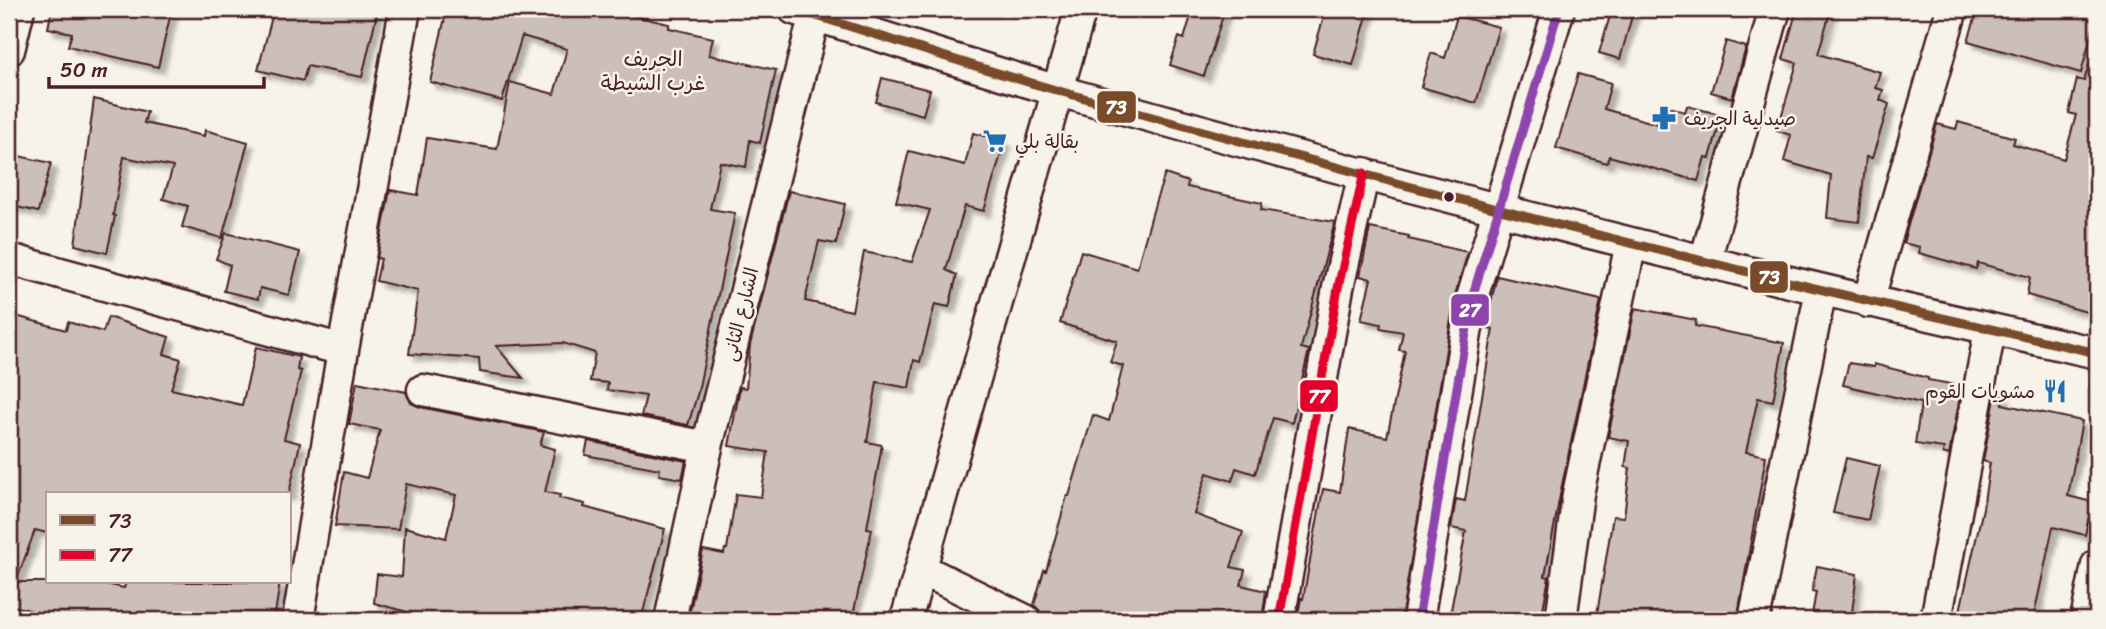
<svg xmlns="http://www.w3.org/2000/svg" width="2106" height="629" font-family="Sriracha,'Playpen Sans Arabic',sans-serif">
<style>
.building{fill:#ccbfb9;stroke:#4a1f2b;stroke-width:2;filter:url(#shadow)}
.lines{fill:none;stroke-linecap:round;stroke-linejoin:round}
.minor-casing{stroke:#4a1f2b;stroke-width:35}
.minor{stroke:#f7f3e8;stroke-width:30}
.bus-1-casing{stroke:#f7f3e8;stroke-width:14}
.bus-2-casing{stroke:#f7f3e8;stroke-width:14}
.bus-3-casing{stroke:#f7f3e8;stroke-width:14}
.bus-1{stroke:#7a4b2a;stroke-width:9}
.bus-2{stroke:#e4002b;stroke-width:9}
.bus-3{stroke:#8e44ad;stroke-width:9}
.bus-dot{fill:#4a1f2b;stroke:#f7f3e8;stroke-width:2.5}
.labels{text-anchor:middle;stroke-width:5;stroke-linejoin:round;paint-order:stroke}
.poi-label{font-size:19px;fill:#4a1f2b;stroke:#f7f3e8;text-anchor:start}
.street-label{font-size:19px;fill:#4a1f2b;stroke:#f7f3e8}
.neighbourhood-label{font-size:21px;fill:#4a1f2b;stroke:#f7f3e8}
.line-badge{stroke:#f7f3e8;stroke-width:2.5}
.badge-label{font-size:19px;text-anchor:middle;font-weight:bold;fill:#fff}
</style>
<defs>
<filter id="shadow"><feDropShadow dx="6" dy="6" stdDeviation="2" flood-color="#0004"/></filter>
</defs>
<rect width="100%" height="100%" fill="#f7f3e8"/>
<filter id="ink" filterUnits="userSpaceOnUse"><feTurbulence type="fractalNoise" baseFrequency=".0143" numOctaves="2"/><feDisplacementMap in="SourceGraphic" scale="14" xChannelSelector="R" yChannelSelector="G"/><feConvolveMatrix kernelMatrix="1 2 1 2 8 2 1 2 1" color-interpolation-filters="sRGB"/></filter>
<g filter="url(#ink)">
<path class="building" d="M52 9H172L158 67 68 46 72 33 48 28Z
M274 9H378L362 77 307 66 303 81 258 70Z
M447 9H604L669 24V28L713 38 709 55 776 70 760 143 750 140 746 167 720 162 710 209 735 213 698 392 688 425 641 416 646 396 607 390 608 383 590 381 595 353 563 343 496 346 523 378 480 372 479 359 409 354 418 291 376 281 381 259 377 258 390 190 418 195 427 138 497 149 510 82 554 94 567 49 522 36 502 101 430 82Z
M1193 9H1225L1204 76 1170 65 1179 37 1184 39Z
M1326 9H1369L1353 65 1313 54Z
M1612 9H1634L1620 59 1599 53Z
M1797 9H1831L1818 54 1880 72 1875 88 1883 90 1880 100 1889 104 1872 158 1866 157 1859 222 1827 218 1831 175 1784 161 1791 135 1777 131 1797 63 1783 59Z
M1978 9H2077L2097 13 2081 73 1968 41Z
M1457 16 1499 27 1476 103 1421 87 1431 53 1445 58Z
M1726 41 1746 47 1732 98 1711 92Z
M2090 62 2097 63V315L2027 295 2030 277 1978 263 1976 269 1919 253 1920 247 1903 243 1937 124 1956 129 1958 122 2015 138 2013 144 2064 159 2076 115 2069 113 2077 79 2084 81Z
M1578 74 1611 83 1604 109 1657 124 1662 105 1685 112 1687 106 1722 115 1710 158 1705 157 1698 181 1609 156 1607 163 1556 148Z
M882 78 930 90 923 115 876 102Z
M94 99 147 112 144 123 204 136 205 130 248 142 222 238 182 227 188 206 163 199 173 167 124 157 113 215 115 216 107 253 75 245Z
M973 133 1005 141 984 211 965 206 946 270 957 275 949 307 935 304 920 362 914 360 909 388 877 382 867 442 882 445 867 528 872 529 852 620H688L703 550 724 554 725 549H727L736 494 761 497 768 452 729 446 740 387 746 388 750 345 789 191 845 204 836 244 819 241 805 301 852 311 864 252 912 262 930 210 896 202 909 151 965 165Z
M9 154 51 163 38 212 9 205Z
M1165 174 1188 182 1187 187 1262 203 1261 210 1335 222 1301 348 1309 350 1292 423 1273 418 1255 474 1236 468 1232 481 1207 473 1194 514 1243 532 1231 567 1245 570 1241 585 1266 591 1262 620H1042L1040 611 1034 605 1044 570 1046 571 1067 496H1069L1093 415 1109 421 1123 366 1110 362 1117 341 1060 323 1081 251 1137 268 1156 200Z
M1370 228 1409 236 1408 239 1468 252 1455 295 1401 620 1355 613 1354 620H1297L1301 598 1303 599 1323 489 1340 492 1349 429 1387 437 1405 351 1399 350 1403 332 1380 328 1381 324 1361 320 1371 279 1360 276Z
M226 233 300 252 289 295 260 288 258 299 224 291 230 265 216 259Z
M1497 276 1601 300 1561 490 1545 576 1549 577 1541 620H1459L1461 612 1451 610 1466 531 1451 528 1456 499 1465 501 1493 329 1485 327Z
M1635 308 1696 320 1695 326 1784 343 1773 401 1758 398 1746 452 1766 456 1737 620H1596L1613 516 1624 517 1630 468 1625 467 1629 441 1608 437Z
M9 314 66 330 68 322 103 332 108 317 169 337 164 354 181 359 171 389 242 405 256 347 299 357 297 370 301 371 284 439 300 443 289 494H47V533L35 530 16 582H97L124 588 126 582H280L274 620H70L9 605Z
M1849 363 1874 367V364L1928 378V380L1962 386 1949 455 1943 453 1944 448 1915 444 1921 403 1843 385Z
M357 382 406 392 411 403 420 407 544 432 540 445 555 449 545 492 560 495 559 498 585 504 584 507 665 529 641 620H437L374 603 377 574 402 577 405 527 446 538 456 495 406 484 398 529 335 526 344 472 367 478 380 430 349 424Z
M1996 393 2004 395 2002 404 2082 421 2068 496 2092 502 2085 535 2053 527 2033 620H1958L1983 508 1990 463 1983 461Z
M588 441 686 461 682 479 659 475 660 469 585 455Z
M1846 458 1880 466 1868 520 1833 513Z
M1817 566 1857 574 1851 620H1813L1814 616 1812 615 1816 592 1812 591Z"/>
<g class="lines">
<g class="minor-casing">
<path id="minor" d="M794 9C882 36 970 66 1059 91 1403 188 1749 276 2097 353
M9 50 19 9
M9 259 343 350
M1705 261 1775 9
M1868 302 1952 9
M423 390 707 447
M921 569 1025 620
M298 620 343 350 405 9
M670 620 707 447 816 9
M906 620 1081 9
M1279 620 1338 288 1364 173
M1418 620 1472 298 1559 9
M1561 620 1578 494 1631 243
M1754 620 1821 290
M1936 620 1990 330
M2086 620 2097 565"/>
</g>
<use href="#minor" class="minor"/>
<g class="bus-1-casing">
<path id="bus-1" d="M794 9C882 36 970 66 1059 91 1403 188 1749 276 2097 353"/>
</g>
<g class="bus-2-casing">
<path id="bus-2" d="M1279 620 1338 288 1364 173"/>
</g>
<g class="bus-3-casing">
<path id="bus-3" d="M1418 620 1472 298 1559 9"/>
</g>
<use href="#bus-1" class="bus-1"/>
<use href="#bus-2" class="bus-2"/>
<use href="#bus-3" class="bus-3"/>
</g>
</g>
<defs>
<g id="pharmacy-bare" transform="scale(1.89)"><path d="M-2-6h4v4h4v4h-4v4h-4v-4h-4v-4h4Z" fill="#1f6fb2" stroke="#f7f3e8" stroke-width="2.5" paint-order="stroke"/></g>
<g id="supermarket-bare" transform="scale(1.89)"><path d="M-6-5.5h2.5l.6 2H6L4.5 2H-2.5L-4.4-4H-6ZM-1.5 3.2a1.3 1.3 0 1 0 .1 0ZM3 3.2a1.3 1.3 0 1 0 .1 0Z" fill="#1f6fb2" stroke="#f7f3e8" stroke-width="2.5" paint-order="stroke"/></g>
<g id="restaurant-bare" transform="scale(1.89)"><path d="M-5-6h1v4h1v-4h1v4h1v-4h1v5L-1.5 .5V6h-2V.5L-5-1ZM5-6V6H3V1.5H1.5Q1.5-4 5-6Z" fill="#1f6fb2" stroke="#f7f3e8" stroke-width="2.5" paint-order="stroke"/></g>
</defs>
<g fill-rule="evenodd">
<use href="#pharmacy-bare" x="1664" y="118"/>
<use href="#supermarket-bare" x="995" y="141"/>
<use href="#restaurant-bare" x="2055" y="391"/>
</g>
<circle class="bus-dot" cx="1449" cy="197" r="6"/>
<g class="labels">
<g class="poi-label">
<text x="1684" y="125">صيدلية الجريف</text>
<text x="1015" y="148">بقالة بلي</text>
<text x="2035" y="398" text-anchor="end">مشويات القوم</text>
</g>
<g class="street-label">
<text transform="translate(740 314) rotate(-76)" y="7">الشارع الثانى</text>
</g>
<g class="neighbourhood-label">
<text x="653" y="66">الجريف<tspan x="653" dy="24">غرب الشيطة</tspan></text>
</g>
</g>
<g class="line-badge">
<rect x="1096" y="90" width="41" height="34" rx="7" fill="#7a4b2a"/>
<rect x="1749" y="260" width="40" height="34" rx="7" fill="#7a4b2a"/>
<rect x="1450" y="293" width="40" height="34" rx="7" fill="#8e44ad"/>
<rect x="1299" y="379" width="40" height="34" rx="7" fill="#e4002b"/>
</g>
<g class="badge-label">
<text x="1116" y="114">73</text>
<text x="1769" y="284">73</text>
<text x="1470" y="317">27</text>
<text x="1319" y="403">77</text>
</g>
<rect width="2106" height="629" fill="none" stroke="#f7f3e8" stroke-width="35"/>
<rect x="18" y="18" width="2071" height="594" fill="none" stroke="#4a1f2b" stroke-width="2.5" filter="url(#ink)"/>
<rect x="46" y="492" width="245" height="91" fill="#f7f3e8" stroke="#b29e9c" stroke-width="2"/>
<rect x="60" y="515" width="35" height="10" fill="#7a4b2a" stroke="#b29e9c" stroke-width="2"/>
<text x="108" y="528" font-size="21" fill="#4a1f2b">73</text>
<rect x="60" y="550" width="35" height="10" fill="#e4002b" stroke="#b29e9c" stroke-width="2"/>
<text x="108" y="562" font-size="21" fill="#4a1f2b">77</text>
<path d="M49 77v10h215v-10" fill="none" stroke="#4a1f2b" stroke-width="3.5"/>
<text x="60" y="77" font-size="21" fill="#4a1f2b" stroke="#f7f3e8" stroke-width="5" paint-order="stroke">50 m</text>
</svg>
